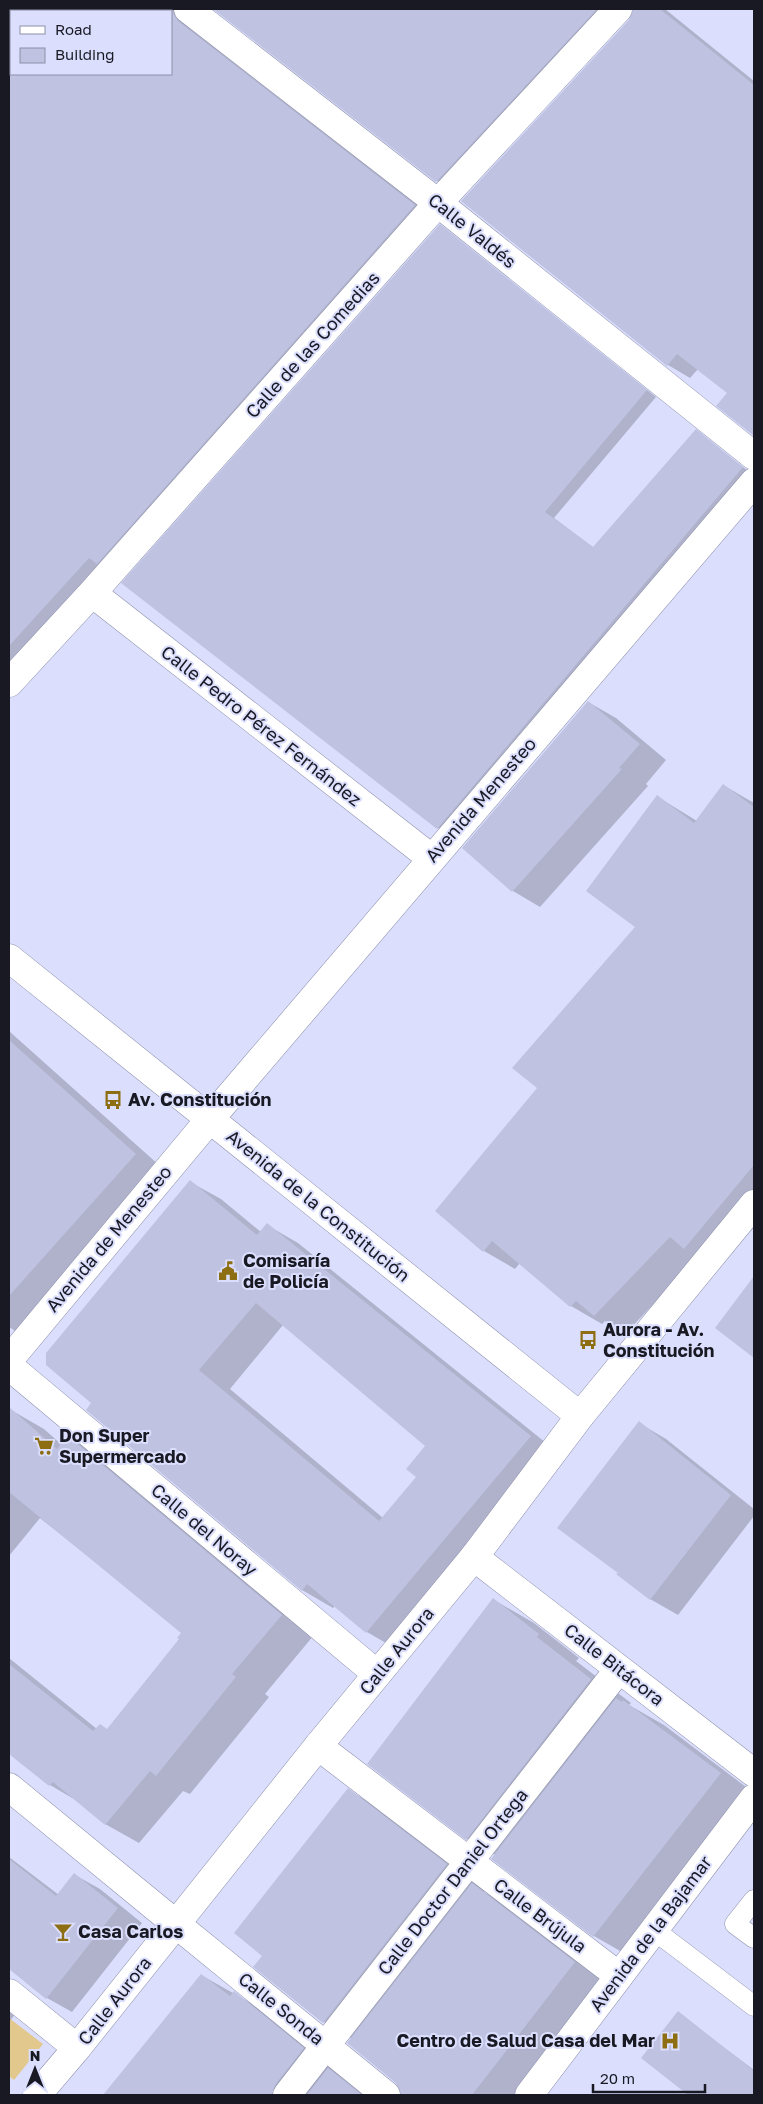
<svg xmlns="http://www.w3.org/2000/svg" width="763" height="2104" font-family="'Golos Text',sans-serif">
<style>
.green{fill:#e2c88d}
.shadow{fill:#0003;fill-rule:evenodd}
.building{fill:#bfc2e0;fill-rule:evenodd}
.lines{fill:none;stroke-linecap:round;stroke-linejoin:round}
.service-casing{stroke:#8c8fab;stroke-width:21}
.pedestrian-casing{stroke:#8c8fab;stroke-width:29}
.minor-casing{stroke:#8c8fab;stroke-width:29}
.tertiary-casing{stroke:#8c8fab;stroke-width:29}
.service{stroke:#fff;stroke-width:20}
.pedestrian{stroke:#fff;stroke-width:28}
.minor{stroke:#fff;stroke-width:28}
.tertiary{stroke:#fff;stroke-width:28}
.labels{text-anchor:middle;stroke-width:4;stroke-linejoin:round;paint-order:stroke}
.street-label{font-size:18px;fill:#181923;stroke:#dbdffd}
.poi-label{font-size:18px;font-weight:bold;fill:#181923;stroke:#dbdffd;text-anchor:start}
</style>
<rect width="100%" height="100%" fill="#dbdffd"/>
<path class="green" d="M9 2018 43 2044 14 2080 9 2076Z"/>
<path class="shadow" d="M60 9H203L437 219 9 683V67L11 64V74H171V11H58Z
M215 9H633L460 194 437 181Z
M634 9H665L754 81V435L718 405 728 393 698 369 690 378 668 365 630 20Z
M440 226 656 397 554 518 594 548 696 431 752 474 447 834 438 828Z
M588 702 616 718 666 760 646 784 648 786 540 907 513 891 464 848Z
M723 785 754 803V1218L699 1256 626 1333 605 1321 602 1324 571 1306 520 1263 515 1269 484 1251 539 1088 637 927 658 797 697 821Z
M9 1031 169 1174 23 1336 9 1327Z
M190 1182 221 1199 261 1232 267 1225 298 1243 561 1455 398 1650 367 1632 335 1606 333 1608 302 1590 93 1403ZM283 1325 427 1445 417 1477 383 1518 230 1389Z
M754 1278V1357L716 1328Z
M11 1410 44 1429 62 1445 68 1437 101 1456 314 1635 265 1694 269 1697 190 1794 183 1791 139 1843 105 1824 79 1802 50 1785 9 1752V1658L97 1729 108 1730 181 1639 183 1632 40 1518 9 1556V1412Z
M639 1423 666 1439 754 1509V1516L678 1615 650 1599 619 1573Z
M494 1600 534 1623 579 1658 576 1661 631 1703 629 1705 664 1725 754 1793 634 1959 594 1936 493 1858 495 1855 467 1839Z
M348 1790 388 1813 487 1888 484 1892 512 1908 615 1986 530 2095H402V2088L349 2043 352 2039 324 2022 255 1967 264 1956Z
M9 1857 59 1895 75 1875 100 1889 142 1923 72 2012 47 1998 9 1968V1959L27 1935 9 1921Z
M201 1975 274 2016 343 2072 340 2076 372 2095H104Z
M9 2005 17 2012 9 2022Z
M678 2013 754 2070V2095H689L643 2057Z"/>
<path class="building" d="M171 9 178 21 415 205 97 564 89 558 9 646V74H171Z
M213 9H597L436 182Z
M633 9H660L754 85V436L716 406 727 393 677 354 667 366 461 201 629 20Z
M440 224 647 390 545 512 593 547 696 429 743 467 437 829 121 583Z
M588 701 640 744 619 768 622 769 512 892 462 848Z
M723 784 754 807V1165L684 1249 670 1237 594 1316 576 1301 570 1307 492 1241 483 1252 435 1211 537 1088 512 1068 635 927 586 891 657 795 694 823Z
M9 1040 136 1154 9 1296Z
M190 1180 257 1235 267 1223 531 1436 366 1633 307 1584 302 1591 86 1410 91 1403 46 1365V1353ZM256 1303 425 1446 406 1469 416 1477 379 1521 199 1370Z
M754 1276V1358L715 1328Z
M9 1407 57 1449 67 1435 282 1615 232 1674 236 1677 156 1776 150 1771 105 1825 53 1782 49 1786 9 1754V1664L93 1731 100 1724 107 1729 179 1639 177 1638 181 1633 9 1492Z
M639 1421 731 1495 650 1600 616 1574 618 1573 557 1528Z
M493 1598 539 1634 537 1637 591 1679 466 1840 367 1764Z
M616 1698 622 1702 623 1700 721 1773 593 1937 491 1859Z
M348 1788 447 1864 323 2023 253 1967 262 1956 234 1933Z
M9 1859 56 1896 74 1873 118 1908 46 1999 9 1969Z
M472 1883 575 1962 472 2095H401L396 2083 347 2043Z
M201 1974 230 1996 234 1991 304 2048 275 2085 272 2095H103Z
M678 2011 754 2071V2095H688L641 2058Z
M328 2068 362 2095H307Z"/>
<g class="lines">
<g class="service-casing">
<path id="service" d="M9 18 11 15
M754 1900 735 1924 754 1938
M654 1930 754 2006"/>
</g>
<g class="pedestrian-casing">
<path id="pedestrian" d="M318 1746 619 1976
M176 1924 386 2095"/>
</g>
<g class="minor-casing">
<path id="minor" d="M92 593 431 858
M9 683 92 593 438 203 618 9
M210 1119 754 482
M9 1366 377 1674
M474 1557 754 1773
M9 1787 176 1924
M9 1993 77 2048
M287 2095 619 1669"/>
</g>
<g class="tertiary-casing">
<path id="tertiary" d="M188 9 438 203 754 456
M9 958 580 1416
M9 1360 210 1119
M37 2095 77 2048 318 1746 474 1557 580 1416 754 1204
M529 2095 754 1798"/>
</g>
<use href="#service" class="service"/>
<use href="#pedestrian" class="pedestrian"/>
<use href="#minor" class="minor"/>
<use href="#tertiary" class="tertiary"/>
</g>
<defs>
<g id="bus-bare" transform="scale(1.5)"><path d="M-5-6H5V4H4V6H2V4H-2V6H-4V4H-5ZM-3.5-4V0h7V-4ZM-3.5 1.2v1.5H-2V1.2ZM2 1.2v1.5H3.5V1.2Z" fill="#8e6e12" stroke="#dbdffd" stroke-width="2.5" paint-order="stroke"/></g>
<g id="civic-bare" transform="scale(1.5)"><path d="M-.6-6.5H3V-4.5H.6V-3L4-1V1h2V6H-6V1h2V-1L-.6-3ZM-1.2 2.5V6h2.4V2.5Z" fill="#8e6e12" stroke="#dbdffd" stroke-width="2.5" paint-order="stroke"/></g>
<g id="supermarket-bare" transform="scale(1.5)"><path d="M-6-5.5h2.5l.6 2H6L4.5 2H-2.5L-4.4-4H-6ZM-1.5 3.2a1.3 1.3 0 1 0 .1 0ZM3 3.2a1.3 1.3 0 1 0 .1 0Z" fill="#8e6e12" stroke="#dbdffd" stroke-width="2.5" paint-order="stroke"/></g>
<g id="bar-bare" transform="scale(1.5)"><path d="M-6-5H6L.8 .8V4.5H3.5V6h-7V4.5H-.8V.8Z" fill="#8e6e12" stroke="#dbdffd" stroke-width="2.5" paint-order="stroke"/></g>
<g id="hospital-bare" transform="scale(1.5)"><path d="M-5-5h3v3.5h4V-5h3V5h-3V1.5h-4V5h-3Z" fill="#8e6e12" stroke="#dbdffd" stroke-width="2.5" paint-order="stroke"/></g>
</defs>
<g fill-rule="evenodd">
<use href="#bus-bare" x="113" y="1100"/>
<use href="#civic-bare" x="228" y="1271"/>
<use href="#bus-bare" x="588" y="1340"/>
<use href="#supermarket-bare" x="44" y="1446"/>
<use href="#bar-bare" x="63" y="1932"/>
<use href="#hospital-bare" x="670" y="2041"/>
</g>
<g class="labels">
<g class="street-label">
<text transform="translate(472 231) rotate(39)" y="6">Calle Valdés</text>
<text transform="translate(313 345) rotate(-48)" y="6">Calle de las Comedias</text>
<text transform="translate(261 726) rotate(38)" y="6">Calle Pedro Pérez Fernández</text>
<text transform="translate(481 800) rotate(-49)" y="6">Avenida Menesteo</text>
<text transform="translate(318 1206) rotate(39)" y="6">Avenida de la Constitución</text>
<text transform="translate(109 1239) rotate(-50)" y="6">Avenida de Menesteo</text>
<text transform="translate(204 1530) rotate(40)" y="6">Calle del Noray</text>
<text transform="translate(397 1651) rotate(-51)" y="6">Calle Aurora</text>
<text transform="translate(614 1665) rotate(38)" y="6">Calle Bitácora</text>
<text transform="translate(453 1882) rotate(-52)" y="6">Calle Doctor Daniel Ortega</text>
<text transform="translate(540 1916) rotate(37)" y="6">Calle Brújula</text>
<text transform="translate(651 1934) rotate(-53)" y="6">Avenida de la Bajamar</text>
<text transform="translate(115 2001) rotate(-52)" y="6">Calle Aurora</text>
<text transform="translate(281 2009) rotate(39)" y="6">Calle Sonda</text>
</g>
<g class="poi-label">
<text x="128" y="1106">Av. Constitución</text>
<text x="243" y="1267">Comisaría<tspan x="243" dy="21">de Policía</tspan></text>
<text x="603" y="1336">Aurora - Av.<tspan x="603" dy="21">Constitución</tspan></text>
<text x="59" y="1442">Don Super<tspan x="59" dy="21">Supermercado</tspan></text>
<text x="78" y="1938">Casa Carlos</text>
<text x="655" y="2047" text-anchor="end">Centro de Salud Casa del Mar</text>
</g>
</g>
<rect width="763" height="2104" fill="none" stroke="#181923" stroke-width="20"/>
<rect x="10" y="10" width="162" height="65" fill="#dbdffd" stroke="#8d90a6"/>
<rect x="20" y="26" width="25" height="8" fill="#ffffff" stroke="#8d90a6"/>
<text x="55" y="35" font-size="15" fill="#181923">Road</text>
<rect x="20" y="48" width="25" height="15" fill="#bfc2e0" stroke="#8d90a6"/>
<text x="55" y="60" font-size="15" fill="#181923">Building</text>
<g transform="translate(35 2069)" stroke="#dbdffd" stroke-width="4" paint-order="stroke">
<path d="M0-4L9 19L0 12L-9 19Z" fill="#181923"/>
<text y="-8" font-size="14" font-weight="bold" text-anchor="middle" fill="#181923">N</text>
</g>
<path d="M593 2084v8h112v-8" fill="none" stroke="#181923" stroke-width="2.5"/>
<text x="600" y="2084" font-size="15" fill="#181923" stroke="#dbdffd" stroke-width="4" paint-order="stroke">20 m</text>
</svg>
